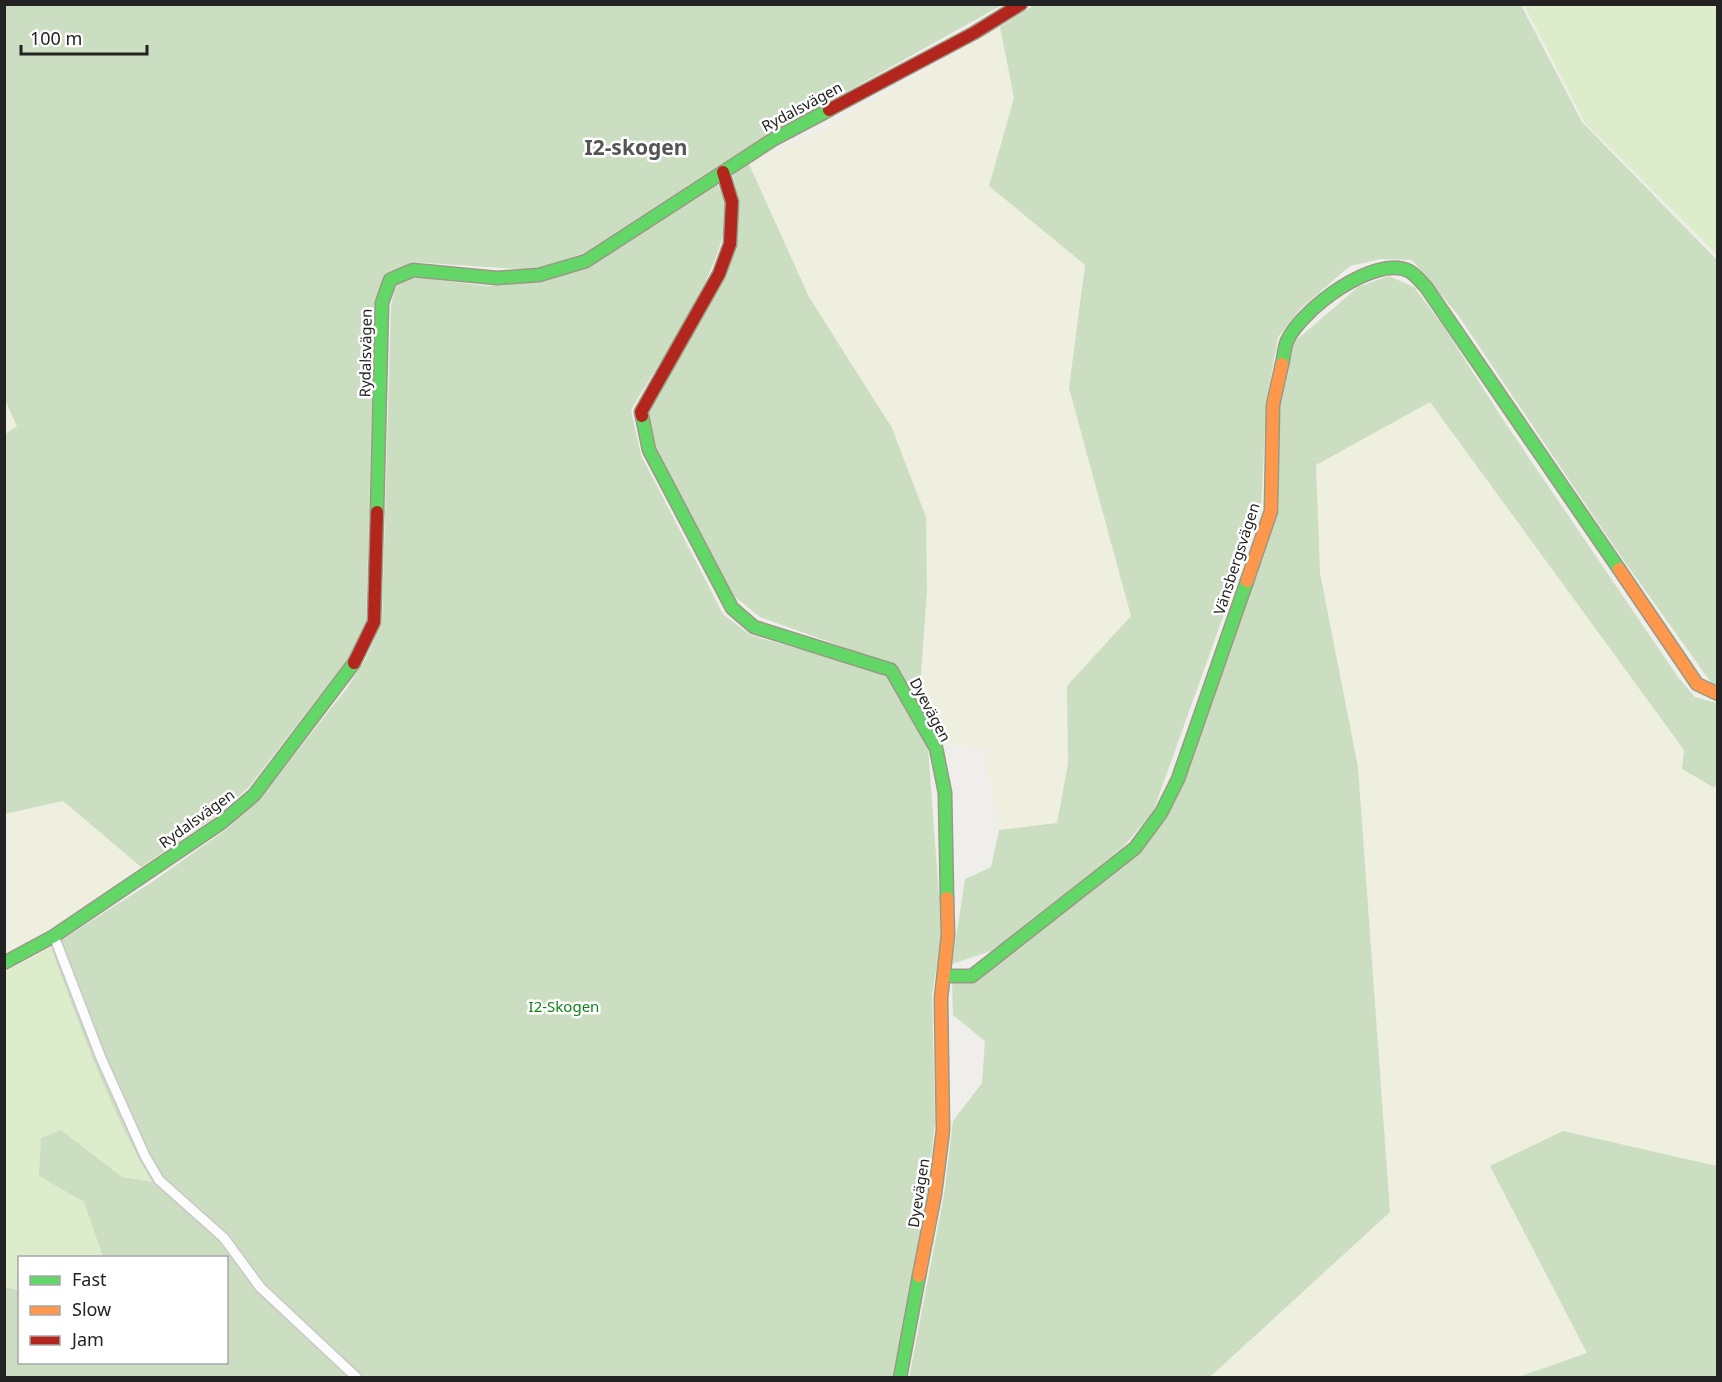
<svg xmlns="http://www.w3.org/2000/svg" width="1722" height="1382" font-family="'Noto Sans',sans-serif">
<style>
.farmland{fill:#efefdf}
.grass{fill:#ddeccb}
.forest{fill:#cbdec1}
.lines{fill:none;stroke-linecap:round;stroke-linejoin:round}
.street-casing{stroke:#c9c8c7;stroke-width:12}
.fast-casing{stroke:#999a82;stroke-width:15}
.slow-casing{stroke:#999a82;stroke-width:15}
.jam-casing{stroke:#999a82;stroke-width:15}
.street{stroke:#fdfcfc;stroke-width:9}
.fast{stroke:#63d668;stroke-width:12}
.slow{stroke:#ff974d;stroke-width:12}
.jam{stroke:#b3261e;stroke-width:12}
.labels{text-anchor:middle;stroke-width:5;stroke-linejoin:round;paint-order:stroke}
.street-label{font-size:15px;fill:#222;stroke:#fff}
.park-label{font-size:15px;fill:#0c8416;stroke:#fff}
.district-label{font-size:21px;font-weight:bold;fill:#555;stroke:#fff}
</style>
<rect width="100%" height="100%" fill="#f0eeeb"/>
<path class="farmland" d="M1000 27 1014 98 989 186 1085 265 1069 388 1131 616 1067 686 1068 764 1057 823 999 830 984 750 938 743 919 701 927 592 926 517 892 428 809 298 749 164 822 130Z
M4 398 17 426 5 435H4Z
M1430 402 1684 750 1682 769 1713 787 1717 785V1166L1563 1131 1533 1251 1587 1353 1518 1377 1210 1378 1390 1212 1358 767 1320 573 1315 465Z
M63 801 141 867 50 929 5 954 4 814Z"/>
<path class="grass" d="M1524 5H1717V255L1585 123Z
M51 947C80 1025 110 1111 153 1182L122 1177 61 1130 39 1176 84 1202 103 1257 20 1258 19 1290 5 1287V972Z"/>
<path class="forest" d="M4 5H1002L751 145 584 253 533 270 411 262 387 275 375 302 366 624 353 652 249 787 216 816 141 867 63 801 5 814 4 435 17 426 4 398Z
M1034 5H1521L1582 122 1717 260V684H1712L1615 548 1458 315 1412 260 1381 259 1350 266 1300 309 1278 337 1266 405 1261 511 1153 812 1123 847 994 950 952 964 965 879 991 867 999 830 1057 823 1068 764 1067 686 1131 616 1069 388 1085 265 989 186 1014 98 1000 27Z
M749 164 809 297 892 428 926 517 927 592 919 701 896 666 760 617 735 597 654 446 649 413 724 279 735 243 739 201 733 175Z
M717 184C720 190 724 196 725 201 737 251 657 365 631 410L641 455 723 614 750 635 858 666 886 677 928 747 942 935 932 995 935 1123 927 1194 894 1377H5L4 1287 19 1290 20 1362H226V1258L103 1257 84 1202 39 1176 41 1138 61 1130 122 1177 152 1182C110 1111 79 1025 51 947L155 880 227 829 262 796 347 688 365 660 382 622 391 305 395 287 415 277 487 286 538 282 589 268Z
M1389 276 1414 287 1444 327 1502 418 1678 677 1695 697 1717 703V785L1713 787 1682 769 1684 750 1430 402 1316 465 1320 573 1358 767 1390 1212 1210 1377 909 1378 944 1195 953 1121 982 1083 985 1041 953 1015 952 982H977L1141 852 1185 779 1279 510V403L1294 342 1358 287Z
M1563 1131 1717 1166V1377H1518L1587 1353 1490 1166Z"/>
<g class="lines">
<g class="street-casing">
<path id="street" d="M54 936 101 1058 145 1156 159 1180 224 1238 260 1287 357 1378"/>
</g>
<g class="fast-casing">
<path id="fast" d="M1282 364C1284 357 1284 348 1287 341 1301 310 1374 254 1409 271 1415 274 1421 282 1426 287L1619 569
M642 416 649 450 732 608 754 627 891 670 936 748 945 793 947 898
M377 512 382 303 390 280 413 270 497 278 539 275 586 261 774 139 829 110
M4 963 54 936 221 823 254 795 354 663
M944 976H972L1135 848 1161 813 1178 779 1247 581
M900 1378 919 1276"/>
</g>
<g class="slow-casing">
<path id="slow" d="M1619 569 1697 684 1718 694
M1247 581 1271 511 1273 405 1282 364
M919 1276 935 1194 943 1130 941 998 948 935 947 898"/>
</g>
<g class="jam-casing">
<path id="jam" d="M829 110 974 33 1021 4
M642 416 641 412 719 274 730 244 732 202 723 172
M354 663 374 622 377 512"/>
</g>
<use href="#street" class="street"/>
<use href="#fast" class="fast"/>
<use href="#slow" class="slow"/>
<use href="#jam" class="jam"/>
</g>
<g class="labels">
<g class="street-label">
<text transform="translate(802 107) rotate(-28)" y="5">Rydalsvägen</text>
<text transform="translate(366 353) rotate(-89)" y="5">Rydalsvägen</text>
<text transform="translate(1237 559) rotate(-72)" y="5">Vänsbergsvägen</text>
<text transform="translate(930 710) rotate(62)" y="5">Dyevägen</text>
<text transform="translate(197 819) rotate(-36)" y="5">Rydalsvägen</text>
<text transform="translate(919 1193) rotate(-81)" y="5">Dyevägen</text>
</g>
<g class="park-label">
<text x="564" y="1012">I2-Skogen</text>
</g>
<g class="district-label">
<text x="636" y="155">I2-skogen</text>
</g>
</g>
<rect width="1722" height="1382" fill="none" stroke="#222222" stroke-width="12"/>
<rect x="18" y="1256" width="210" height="108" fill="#ffffff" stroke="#a7a7a7" stroke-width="1.5"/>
<rect x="30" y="1276" width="30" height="9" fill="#63d668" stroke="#a7a7a7" stroke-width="1.5"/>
<text x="72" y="1286" font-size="18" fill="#222222">Fast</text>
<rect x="30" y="1306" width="30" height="9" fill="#ff974d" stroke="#a7a7a7" stroke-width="1.5"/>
<text x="72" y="1316" font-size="18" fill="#222222">Slow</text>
<rect x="30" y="1336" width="30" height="9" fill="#b3261e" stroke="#a7a7a7" stroke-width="1.5"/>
<text x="72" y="1346" font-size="18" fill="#222222">Jam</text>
<path d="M21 45v9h126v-9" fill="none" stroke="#222222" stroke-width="3"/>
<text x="30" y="45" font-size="18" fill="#222222" stroke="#ffffff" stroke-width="4.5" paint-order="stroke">100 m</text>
</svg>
